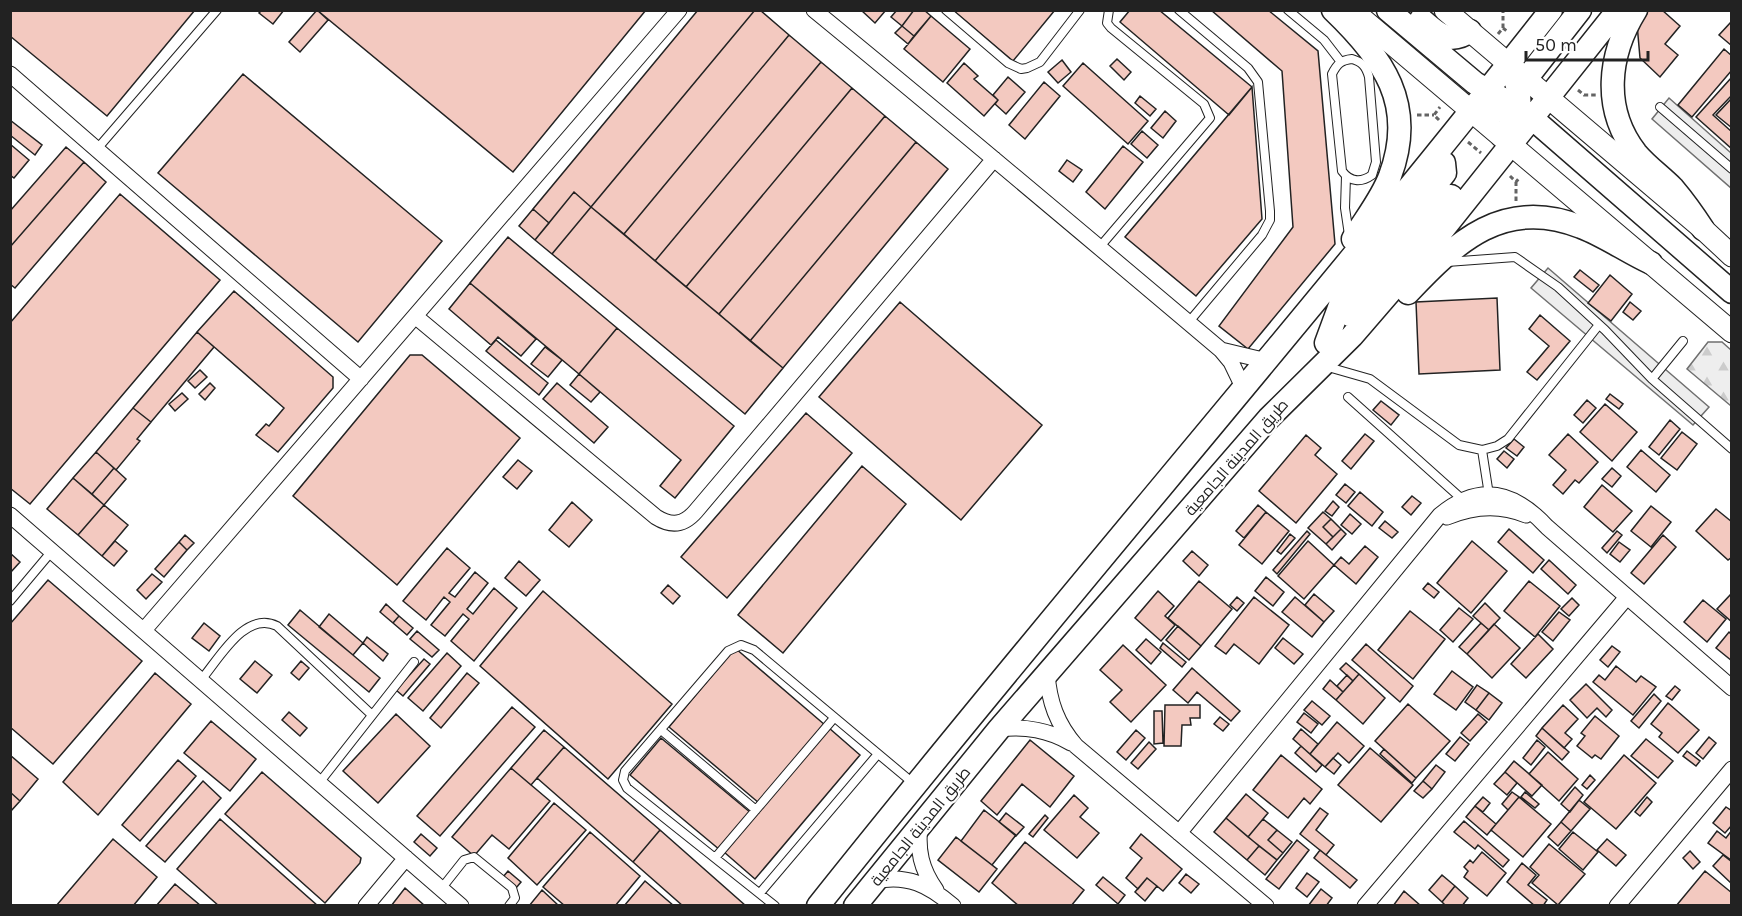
<svg xmlns="http://www.w3.org/2000/svg" width="1742" height="916" font-family="Karla,Cairo,sans-serif">
<style>
.forest{fill:url(#forest-firs);stroke:#6f6f6f;stroke-width:1.5}
.parking{fill:#ededed;stroke:#6f6f6f;stroke-width:1.5}
.building{fill:#f3c9c0;stroke:#222;stroke-width:1.5}
.lines{fill:none;stroke-linecap:round;stroke-linejoin:round}
.lane-casing{stroke:#222;stroke-width:10}
.street-casing{stroke:#222;stroke-width:17}
.secondary-casing{stroke:#222;stroke-width:23}
.primary-casing{stroke:#222;stroke-width:25}
.path{stroke:#646464;stroke-width:3;stroke-dasharray:4.5 3;stroke-linecap:butt}
.lane{stroke:#fff;stroke-width:8}
.street{stroke:#fff;stroke-width:15}
.secondary{stroke:#fff;stroke-width:21}
.primary{stroke:#fff;stroke-width:22}
.labels{text-anchor:middle;stroke-width:4.5;stroke-linejoin:round;paint-order:stroke}
.street-label{font-size:16px;fill:#222;stroke:#fff}
</style>
<defs>
<pattern id="forest-firs" width="22" height="20" patternUnits="userSpaceOnUse" patternTransform="scale(1.5)"><rect width="22" height="20" fill="#eee"/><path d="M5 1l3.5 6h-7zM16 11l3.5 6h-7z" fill="#ccc"/></pattern>
</defs>
<rect width="100%" height="100%" fill="#fff"/>
<path class="forest" d="M1708 342H1722L1731 350V406L1687 369Z"/>
<path class="parking" d="M1669 98 1731 153V188L1652 119Z
M1548 268 1709 407 1693 425 1531 288Z"/>
<path class="building" d="M10 10H195L107 116 10 36Z
M262 10H284L273 24 259 13Z
M317 10H646L513 172Z
M317 10 328 20 300 52 289 42Z
M698 10H755L591 207 574 192 549 223 533 209Z
M755 10H760L789 35 624 234 591 207Z
M861 10H886L875 23Z
M897 10H914L902 26 891 17Z
M914 10H924L931 16 914 36 902 26Z
M953 10H1055L1013 61Z
M1130 10H1159L1252 87 1229 115 1120 22Z
M1211 10H1268L1318 51 1335 244 1248 349 1219 326 1293 227 1282 71Z
M1648 10H1662L1680 26 1665 44 1678 55 1660 77 1640 58 1637 24Z
M931 16 970 49 943 82 904 49Z
M1732 21V46L1719 35Z
M902 26 914 36 908 44 895 33Z
M789 35 821 62 655 261 624 234Z
M1724 49 1732 56V70L1692 117 1678 105Z
M1117 59 1131 72 1124 80 1110 66Z
M1062 60 1071 72 1058 83 1048 72Z
M821 62 852 88 686 287 655 261Z
M964 63 978 76 974 79 998 100 984 116 947 83Z
M1083 63 1148 121 1128 144 1063 86Z
M243 74 442 241 358 342 158 173Z
M1008 77 1025 92 1006 114 995 104 998 100 993 95Z
M1732 77V95L1713 115 1732 132V149L1696 117Z
M1044 82 1060 96 1025 139 1009 125Z
M1252 87 1262 219 1196 296 1125 237Z
M852 88 885 116 719 314 686 287Z
M1140 96 1156 109 1150 116 1135 103Z
M1732 98V128L1716 115Z
M1165 111 1176 121 1163 138 1151 128Z
M885 116 916 142 750 341 719 314Z
M10 120 42 145 35 155 10 135Z
M1142 131 1158 145 1147 158 1131 144Z
M916 142 948 169 783 368 750 341Z
M10 144 29 160 14 178 10 175Z
M1123 146 1143 162 1105 209 1086 192Z
M66 147 84 162 10 247V211Z
M1067 160 1082 170 1073 182 1059 171Z
M84 162 106 182 15 288 10 284V247Z
M574 192 591 207 552 254 535 240Z
M120 194 220 280 30 504 10 488V323Z
M591 207 783 368 745 414 552 254Z
M533 209 549 223 535 240 519 226Z
M508 237 617 328 579 374 470 283Z
M1580 270 1599 285 1593 292 1574 277Z
M1610 275 1632 294 1611 321 1588 303Z
M470 283 536 339 521 356 498 337 491 345 449 309Z
M234 291 333 377V388L278 452 256 435 266 424 269 426 284 408 197 332Z
M1497 298 1500 370 1419 374 1416 302Z
M900 302 1042 425 961 520 819 397Z
M1630 302 1641 311 1633 320 1623 312Z
M1540 315 1570 341 1537 380 1527 372 1549 346 1529 329Z
M617 328 734 426 675 498 660 486 681 460 579 374Z
M197 332 214 347 151 422 133 408Z
M496 340 548 383 539 395 486 351Z
M545 347 562 360 548 377 531 364Z
M410 355H422L520 438 397 585 293 496Z
M200 370 207 377 195 388 188 381Z
M579 374 600 392 591 402 570 385Z
M210 383 215 388 205 400 199 394Z
M557 383 608 427 594 443 543 399Z
M182 393 188 399 175 411 169 404Z
M1610 394 1623 404 1619 409 1606 399Z
M1587 400 1596 408 1583 423 1574 415Z
M1381 401 1399 415 1391 425 1373 410Z
M1605 404 1637 432 1612 461 1580 432Z
M133 408 151 422 137 439 140 441 116 470 96 452Z
M806 413 852 453 727 598 681 557Z
M1670 420 1680 429 1659 455 1649 447Z
M1682 432 1697 444 1677 470 1661 458Z
M1365 434 1374 441 1351 469 1342 461Z
M1568 434 1598 462 1579 483 1575 480 1563 494 1553 485 1566 470 1549 455Z
M1306 435 1321 448 1315 455 1337 474 1296 523 1259 491Z
M1514 439 1524 447 1517 456 1506 448Z
M1641 450 1670 475 1656 492 1627 467Z
M1504 451 1514 459 1507 468 1497 459Z
M96 452 114 468 92 494 73 478Z
M518 460 532 471 517 489 503 477Z
M862 466 906 504 783 653 738 615Z
M114 468 126 479 104 505 92 494Z
M1612 468 1621 476 1612 487 1602 479Z
M73 478 104 505 78 535 47 509Z
M1345 484 1355 492 1346 503 1336 495Z
M1602 485 1632 511 1613 532 1584 507Z
M1360 492 1383 512 1372 526 1348 506Z
M1412 496 1421 503 1411 515 1402 507Z
M1333 501 1339 507 1332 516 1325 511Z
M572 502 592 520 569 547 549 530Z
M104 505 128 525 102 556 78 535Z
M1258 505 1266 512 1244 538 1236 531Z
M1651 506 1671 522 1651 547 1631 531Z
M1716 509 1732 522V557L1728 560 1696 531Z
M1266 512 1289 531 1262 564 1239 545Z
M1323 512 1331 519 1323 527 1333 537 1326 544 1308 528Z
M1350 514 1361 524 1352 534 1341 525Z
M1331 519 1341 529 1333 537 1323 527Z
M1385 521 1398 532 1392 538 1379 528Z
M1341 529 1346 534 1332 550 1326 544Z
M1509 529 1544 560 1533 573 1498 542Z
M1307 531 1310 534 1277 574 1273 570Z
M1617 531 1622 535 1607 553 1602 548Z
M1290 534 1295 538 1281 554 1277 551Z
M185 535 194 543 187 550 179 542Z
M1663 535 1676 547 1644 584 1631 573Z
M115 541 127 551 114 566 102 556Z
M1308 541 1334 565 1304 599 1278 576Z
M1472 541 1507 571 1471 613 1437 583Z
M179 542 187 550 164 577 155 569Z
M1619 542 1630 550 1620 562 1610 554Z
M1365 546 1378 557 1356 584 1334 565 1341 557 1349 564Z
M447 548 470 568 449 593 455 597 475 572 488 583 467 609 473 614 494 588 517 608 474 661 451 641 469 619 463 614 445 636 431 625 450 602 444 597 426 620 403 601Z
M1192 551 1208 565 1199 576 1183 561Z
M10 553 20 562 10 573Z
M1549 560 1576 585 1568 594 1541 569Z
M519 561 540 580 526 596 505 578Z
M152 574 162 582 146 599 137 590Z
M1266 577 1284 592 1273 606 1255 591Z
M48 580 142 661 53 764 10 727V624Z
M1199 581 1232 609 1201 646 1168 618Z
M1529 581 1560 606 1535 637 1504 611Z
M1428 583 1439 592 1434 598 1423 589Z
M668 585 680 596 673 604 661 593Z
M543 591 672 704 608 779 480 666Z
M1158 591 1174 606 1165 616 1175 625 1161 641 1135 618Z
M1732 593V622L1717 609Z
M1314 594 1334 611 1324 622 1305 605Z
M1237 597 1244 603 1237 611 1230 605Z
M1254 597 1289 625 1259 664 1234 644 1226 654 1215 646Z
M1295 597 1324 622 1312 637 1282 612Z
M1572 598 1579 605 1569 616 1561 609Z
M1703 600 1726 619 1707 642 1684 622Z
M1485 603 1500 618 1489 630 1473 616Z
M386 604 399 616 393 623 380 612Z
M1459 608 1473 619 1453 642 1440 630Z
M300 610 380 678 369 692 288 625Z
M1410 611 1445 639 1413 679 1378 650Z
M1559 612 1570 620 1553 641 1542 632Z
M329 614 363 643 353 655 319 627Z
M399 616 413 628 407 635 393 623Z
M204 623 220 636 209 651 192 638Z
M1481 623 1489 630 1467 654 1459 647Z
M1494 624 1520 648 1492 678 1467 654Z
M1178 626 1201 646 1189 660 1166 640Z
M417 631 439 650 432 657 410 639Z
M1729 632 1732 635V661L1716 648Z
M1538 634 1553 649 1526 678 1511 664Z
M367 637 388 654 383 661 363 643Z
M1283 638 1303 654 1294 664 1275 648Z
M1146 639 1161 652 1151 664 1136 650Z
M1163 643 1186 662 1182 667 1160 648Z
M1366 644 1413 686 1400 702 1352 660Z
M1123 645 1166 685 1131 722 1110 702 1122 690 1100 670Z
M1612 646 1620 652 1608 667 1600 660Z
M735 648 825 725 759 803 669 727Z
M447 653 461 666 423 711 408 698Z
M424 659 430 664 403 696 396 690Z
M255 661 272 675 257 693 240 679Z
M301 661 309 668 299 680 291 673Z
M1346 663 1359 674 1353 681 1340 669Z
M1616 666 1636 682 1641 676 1656 687 1633 715 1593 682 1599 675 1605 680Z
M1192 668 1240 711 1231 721 1197 692 1188 703 1173 690Z
M1452 671 1473 687 1456 710 1434 694Z
M155 673 191 704 98 815 63 782Z
M467 673 479 683 441 728 430 718Z
M1359 674 1385 698 1363 724 1336 700Z
M1347 675 1353 681 1343 692 1337 686Z
M1330 680 1343 692 1336 700 1323 689Z
M1586 684 1612 710 1606 717 1597 708 1587 718 1570 700Z
M1477 685 1489 693 1476 710 1465 702Z
M1675 686 1680 690 1672 700 1666 696Z
M1489 693 1502 703 1489 720 1476 710Z
M1654 694 1661 701 1639 728 1631 721Z
M1312 701 1330 716 1322 725 1304 710Z
M1668 703 1699 730 1678 753 1659 737 1662 733 1651 724Z
M1408 704 1450 741 1416 778 1375 741Z
M1165 705H1200V718H1190L1191 725H1182L1181 746H1164Z
M1563 705 1578 719 1565 733 1572 739 1564 748 1542 728Z
M512 707 535 727 440 836 417 816Z
M1154 711H1162L1163 743 1154 744Z
M289 712 307 728 300 736 282 720Z
M1304 713 1318 724 1311 733 1297 722Z
M396 714 430 746 378 803 343 771Z
M1478 714 1487 722 1470 741 1461 733Z
M1595 716 1619 736 1601 759 1595 755 1592 758 1577 746 1585 736 1581 733Z
M1220 717 1229 724 1223 731 1214 724Z
M211 721 256 759 230 791 184 753Z
M1337 722 1364 746 1349 763 1338 753 1325 767 1310 754Z
M829 728 860 755 755 879 724 852Z
M1542 728 1569 752 1562 760 1536 736Z
M1301 729 1318 744 1310 754 1293 739Z
M544 730 564 747 531 785 511 768Z
M1136 730 1145 738 1126 760 1117 752Z
M1460 737 1469 744 1455 761 1446 754Z
M1709 737 1716 743 1703 759 1696 753Z
M661 738 751 813 720 850 630 775Z
M1646 739 1673 761 1658 778 1631 756Z
M1030 740 1074 776 1050 807 1022 784 997 815 981 801Z
M1537 740 1545 747 1531 765 1523 758Z
M1149 742 1156 749 1138 769 1131 763Z
M1301 746 1322 765 1316 772 1295 753Z
M564 747 660 830 633 862 537 778Z
M1370 748 1413 785 1381 822 1338 785Z
M1384 749 1416 778 1412 783 1380 754Z
M1687 751 1700 761 1696 766 1683 756Z
M1548 752 1578 779 1559 801 1529 774Z
M10 755 38 779 20 801 10 792Z
M1281 755 1322 789 1310 804 1304 798 1288 818 1253 790Z
M1624 755 1656 783 1616 829 1584 802Z
M1333 758 1341 765 1334 774 1325 767Z
M178 760 196 776 140 841 122 825Z
M1514 761 1542 785 1532 796 1505 772Z
M1436 765 1445 772 1432 789 1423 781Z
M511 768 550 801 509 849 492 835 474 856 452 837Z
M262 772 361 858 360 863 325 903 225 814Z
M1505 772 1517 783 1507 795 1494 784Z
M1590 775 1595 780 1587 789 1582 785Z
M203 781 221 798 165 862 146 846Z
M1423 781 1432 789 1423 798 1414 791Z
M1575 787 1583 795 1570 812 1561 804Z
M10 792 20 801 10 812Z
M1512 792 1519 797 1508 810 1502 804Z
M1525 792 1539 804 1535 808 1521 797Z
M1246 794 1268 813 1248 837 1226 818Z
M1074 795 1088 808 1080 817 1099 833 1077 858 1044 830Z
M1483 797 1490 803 1483 812 1475 806Z
M1519 797 1551 824 1523 857 1491 830Z
M1647 797 1652 802 1640 816 1635 812Z
M1579 800 1590 809 1571 831 1561 822Z
M554 803 586 830 537 885 508 858Z
M1475 806 1496 824 1487 835 1466 817Z
M1726 807 1732 811V825L1725 833 1713 823Z
M1320 808 1328 814 1316 830 1334 845 1326 855 1300 834Z
M984 810 1016 835 992 865 961 841Z
M1006 813 1024 827 1016 836 999 822Z
M1045 815 1048 818 1033 837 1029 834Z
M1226 818 1259 846 1247 860 1214 832Z
M220 819 318 906H219L177 869Z
M1263 819 1277 830 1268 840 1283 853 1277 860 1248 837Z
M1464 821 1509 860 1503 867 1478 845 1475 849 1454 832Z
M1561 822 1571 831 1558 846 1548 837Z
M660 830 746 906H683L633 862Z
M1277 830 1292 842 1283 853 1268 840Z
M1732 830V860H1731L1708 843 1717 831 1726 838Z
M590 832 640 876 615 906H565L543 887Z
M1573 832 1598 852 1583 870 1559 849Z
M421 834 437 848 430 856 414 842Z
M1141 834 1182 869 1163 891 1147 878 1138 889 1126 878 1142 858 1130 848Z
M956 837 997 869 979 892 938 860Z
M113 839 157 877 133 906H56Z
M1607 839 1626 855 1616 866 1597 850Z
M1297 840 1309 850 1279 889 1266 879Z
M1025 842 1084 890 1071 906H1019L992 883Z
M1549 844 1585 874 1558 905 1532 883 1539 875 1530 867Z
M1259 846 1277 860 1265 875 1247 860Z
M1320 850 1357 880 1350 888 1314 858Z
M1690 851 1700 862 1693 869 1683 858Z
M1482 852 1506 873 1487 896 1464 877 1468 871 1464 867 1470 860 1473 863Z
M1723 855 1732 862V884L1713 866Z
M1522 863 1536 875 1528 885 1547 900 1543 906H1535L1507 882Z
M508 871 521 882 516 888 503 877Z
M1705 871 1732 893V906H1676Z
M1307 873 1319 882 1307 897 1296 888Z
M1186 874 1199 884 1191 893 1179 883Z
M1442 875 1455 886 1442 902 1429 890Z
M1103 877 1125 895 1118 904 1096 885Z
M1147 878 1157 886 1145 901 1135 892Z
M645 881 674 906H624Z
M175 884 201 906H156Z
M1455 886 1468 898 1462 906H1446L1442 902Z
M405 888 425 906H391Z
M1321 889 1332 898 1326 906H1308Z
M542 890 559 906H529Z
M1404 891 1421 906H1393Z"/>
<g class="lines">
<g class="lane-casing">
<path id="lane" d="M946 10 1008 63 1021 69 1027 68 1040 62 1080 10
M1179 10 1248 68 1258 82 1270 211V220L1262 235 1188 323
M1288 10 1324 40 1341 62
M1352 59C1362 62 1366 66 1369 77L1376 162 1372 175C1361 183 1350 182 1342 171L1332 74C1337 64 1341 60 1352 59Z
M1660 107 1732 169
M97 149 217 10
M1346 176 1345 208 1349 235
M1098 249 1210 118 1204 104 1111 28 1107 23 1109 10
M1447 262 1515 257 1558 287 1605 330 1652 379 1732 449
M1328 367 1370 379 1459 445 1482 450 1497 446 1508 439 1598 326
M1652 379 1683 341
M1348 397 1463 500
M1482 450 1489 495
M10 601 52 551
M201 680C219 659 245 610 277 626L372 715
M661 730 756 810
M319 783 414 662
M715 858 834 718
M441 889 464 860 474 857 512 888 515 898 509 906
M760 893 878 754
M775 906 627 788 623 780 625 771 728 651 741 645 754 650 913 783"/>
</g>
<g class="street-casing">
<path id="street" d="M814 10C951 122 1086 236 1221 350L1231 362 1244 389
M10 74 361 379
M415 316 656 517C672 527 684 525 696 511L994 159
M1221 350 1267 361
M10 515 461 906
M1447 517C1473 506 1500 504 1526 515
M144 630 679 10
M1047 673C1049 702 1057 724 1076 746L1266 906
M999 729C1026 726 1048 730 1071 743
M920 825C917 850 921 869 936 890
M1179 833 1440 515C1479 483 1514 491 1547 527L1732 688
M875 881C907 874 929 885 953 906
M366 906 406 858
M1365 906 1627 597
M1617 906 1732 769"/>
</g>
<g class="secondary-casing">
<path id="secondary" d="M1352 10 1732 332
M1445 10 1703 229 1732 256"/>
</g>
<g class="primary-casing">
<path id="primary" d="M1333 10C1383 58 1417 104 1390 176 1382 198 1365 219 1353 239
M1388 10 1475 83 1501 98
M1636 10C1608 55 1602 109 1636 153 1647 166 1661 176 1673 188 1684 201 1694 215 1703 229
M1421 19C1437 33 1450 46 1470 31
M1515 99 1526 79 1580 10
M1472 111 1511 110 1533 119 1732 292
M1502 136C1526 107 1522 97 1509 64
M1408 293C1456 242 1504 196 1581 227 1605 236 1627 252 1651 263
M1350 315 1451 196
M1326 343 1340 305 1445 173 1444 163 1434 158
M818 906C1058 604 1312 314 1551 10
M855 906 999 729 1269 418 1352 336 1434 241 1618 10"/>
</g>
<path class="path" d="M1503 28V10
M1498 34 1503 28 1508 32
M1578 90 1584 95H1597
M1417 115H1434
M1439 120 1434 115 1440 107
M1468 142 1481 153
M1510 176 1516 182 1520 177
M1516 201V182"/>
<use href="#lane" class="lane"/>
<use href="#street" class="street"/>
<use href="#secondary" class="secondary"/>
<use href="#primary" class="primary"/>
</g>
<g class="labels">
<g class="street-label">
<text transform="translate(1236 457) rotate(-49)" y="6">طريق المدينة الجامعية</text>
<text transform="translate(920 826) rotate(-51)" y="6">طريق المدينة الجامعية</text>
</g>
</g>
<rect width="1742" height="916" fill="none" stroke="#222222" stroke-width="24"/>
<path d="M1526 51v9h122v-9" fill="none" stroke="#222222" stroke-width="3"/>
<text x="1535" y="51" font-size="18" fill="#222222" stroke="#ffffff" stroke-width="4.5" paint-order="stroke">50 m</text>
</svg>
